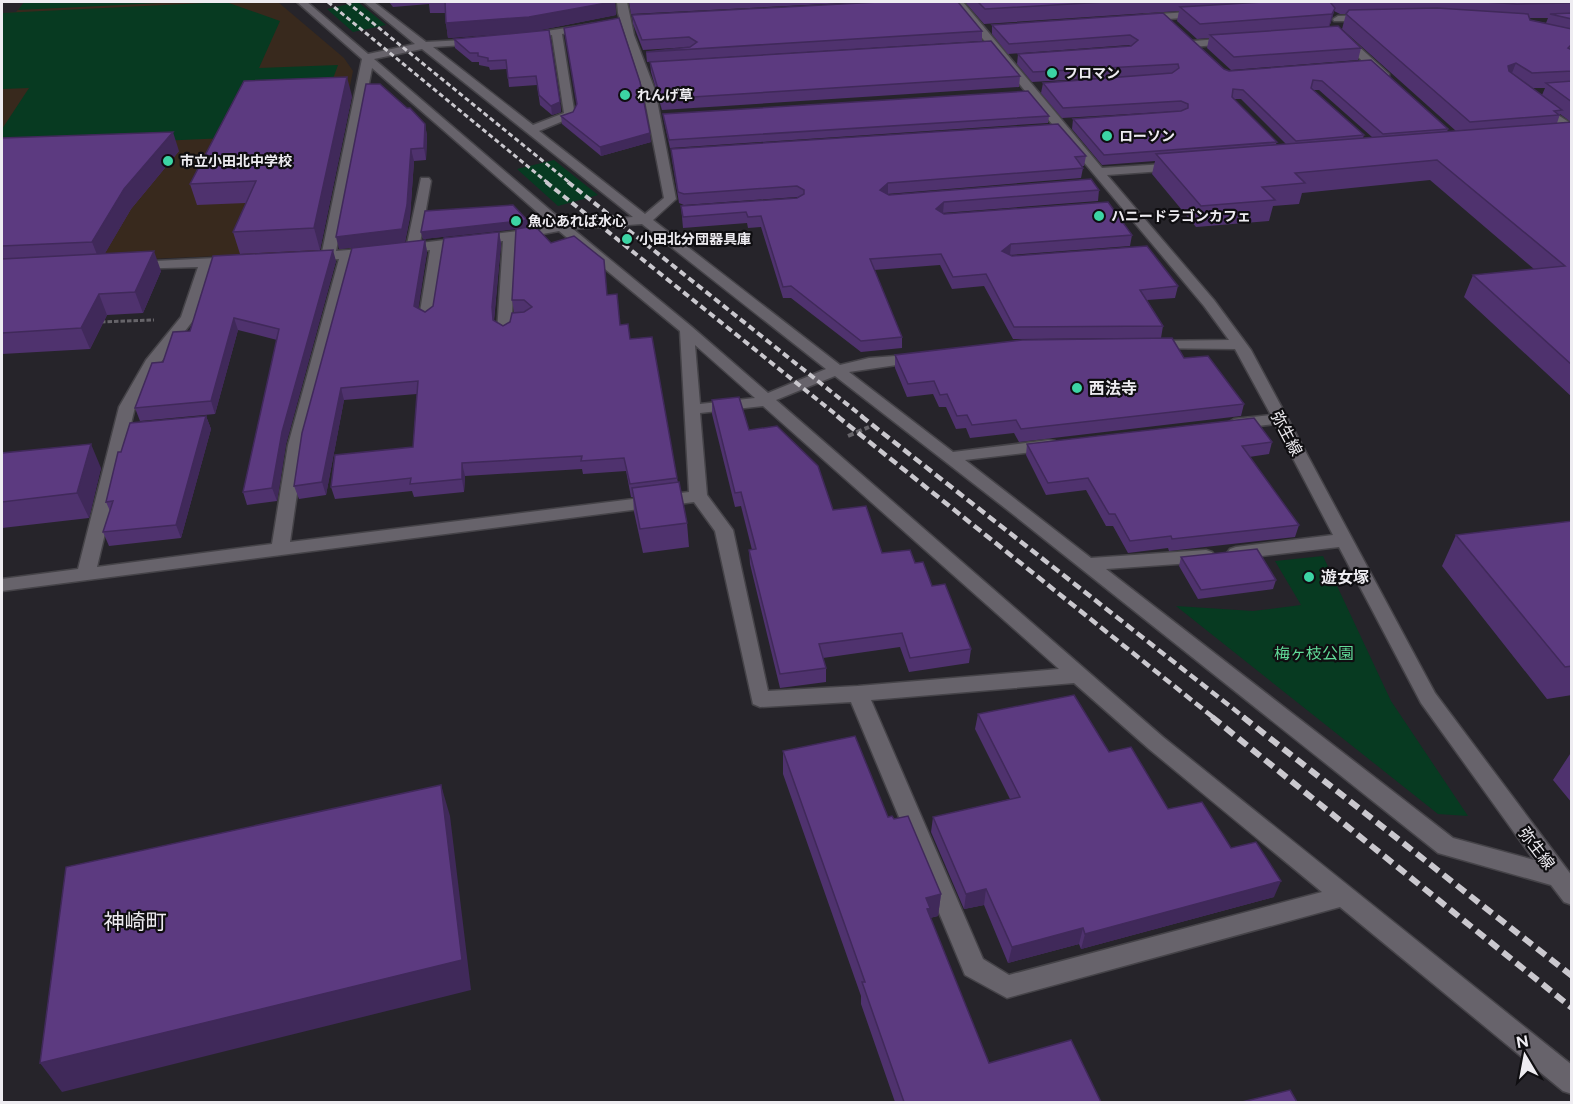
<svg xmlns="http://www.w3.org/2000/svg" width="1573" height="1104" font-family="Figtree,'Noto Sans JP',sans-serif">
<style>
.education{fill:#38291d}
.green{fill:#073a21}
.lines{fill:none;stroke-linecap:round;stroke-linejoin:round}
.minor-casing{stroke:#454348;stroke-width:3}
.path-far1{stroke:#666469;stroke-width:3;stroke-dasharray:4.5 2;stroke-linecap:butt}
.path{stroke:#666469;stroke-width:4;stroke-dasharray:6 3;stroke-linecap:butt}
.minor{fill:#67636b;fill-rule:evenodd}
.rail-far3{stroke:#cac8ce;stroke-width:3;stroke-dasharray:5 3;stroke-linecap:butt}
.rail-far2{stroke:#cac8ce;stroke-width:4;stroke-dasharray:7 4;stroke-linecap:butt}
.rail-far1{stroke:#cac8ce;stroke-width:4.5;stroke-dasharray:9 4.5;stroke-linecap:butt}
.rail{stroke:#cac8ce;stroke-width:6;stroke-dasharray:11 6;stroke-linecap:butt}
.wall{fill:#4f326e;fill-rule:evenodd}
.shaded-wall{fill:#40295a}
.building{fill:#5c3a80;stroke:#40295a;stroke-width:1.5}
.poi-dot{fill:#3cd4a4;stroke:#0f0e11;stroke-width:2}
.labels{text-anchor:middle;stroke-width:4.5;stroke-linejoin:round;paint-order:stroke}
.far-poi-label{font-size:14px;font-weight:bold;fill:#eeecf1;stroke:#0f0e11;text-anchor:start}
.poi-label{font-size:16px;font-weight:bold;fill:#eeecf1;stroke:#0f0e11;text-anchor:start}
.street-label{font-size:16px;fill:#eeecf1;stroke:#0f0e11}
.park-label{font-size:16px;fill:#61da98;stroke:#0f0e11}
.near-neighbourhood-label{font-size:21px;fill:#eeecf1;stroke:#0f0e11}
</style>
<rect width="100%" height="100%" fill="#26242a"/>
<path class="education" d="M24 2H278L344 58 353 71 316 252 2 265V13L16 12Z"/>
<path class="green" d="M24 2H181L18 10Z
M226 2 280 21 259 68 338 65 327 95 226 138 2 148V129L29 88 2 89V13Z
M358 2 386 25 353 32 327 9Z
M554 160 598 195 558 206 517 169Z
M1323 556 1391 701 1468 816 1438 814 1176 606 1253 611 1301 605 1275 561Z"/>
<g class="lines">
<g class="minor-casing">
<path id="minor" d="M297 2H307L368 54 415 44 364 2H374L426 42 483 39V43L479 44 433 47 533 125 564 113 552 35 527 40 522 37 527 34 592 24V28L562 34 575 116 539 131 645 214 664 198 643 90 618 13 617 2H627L634 35 655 90 676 199 653 220 840 365 869 358 922 354 925 357 917 362 849 372 953 452 1049 440 1055 441 1057 445 1049 450 965 460 1091 558 1206 550 1212 552 1215 556 1212 560 1206 562 1106 569 1453 838 1534 860 1421 703 1339 547 1236 559 1230 557 1227 553 1230 549 1236 547 1333 535 1275 424 1234 429 1226 424 1234 419 1271 415 1235 349 1146 348 1144 345 1151 341 1229 340 1204 306 1047 118 953 2H963L1102 168 1181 163 1183 166 1177 170 1107 175 1214 300 1251 350 1435 693 1572 876V905L1564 902 1551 885 1438 853 1005 508 835 376 776 400 1163 737 1572 1065V1094L1563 1091 1340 907 1007 998 965 975 851 702 760 707 753 704 715 531 694 502 2 591V579L78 569 119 407 146 360 181 317 198 267 130 269 128 266 135 262 236 257 243 261 236 265 211 266 195 318 161 362 135 407 97 567 272 544 288 445 339 259 312 261 305 257 307 254 322 252 362 59ZM422 49 633 217 564 222 374 59ZM372 68 552 225 535 229 420 243 431 181 429 178H421L407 244 396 246 394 249 401 253 430 250 419 318 421 321 426 322 433 318 444 248 503 241 497 332 504 336 509 335 511 332 516 239 559 231 680 331 689 492 290 542 304 445 353 258 374 256 381 252 374 248 336 251ZM642 224 826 369 768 393 692 327 573 229ZM695 345 755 398 700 404ZM763 406 1059 669 858 686 768 691 733 530 707 495 700 413ZM1074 683 1149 749 1322 892 1009 975 983 959 871 700Z
M1203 11 1208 14 1206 16 1144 21 1139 18 1144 15Z
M1338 16 1369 15 1374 18 1369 21H1334L1333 19Z
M1337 34H1345L1389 74V78H1381L1337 38Z
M1233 38 1238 41 1237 43 1193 47 1188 44 1193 41Z
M1539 103 1572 124V133L1535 108V104Z"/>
</g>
<path class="path-far1" d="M101 322 154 320"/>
<path class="path" d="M848 436 869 427"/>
<use href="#minor" class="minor"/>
<path class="rail-far3" d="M328 2 548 183
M347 2 570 183"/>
<path class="rail-far2" d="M546 182 839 417
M568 182 863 417"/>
<path class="rail-far1" d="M837 416 1214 718
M861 416 1245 718"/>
<path class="rail" d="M1212 717 1572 1008
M1243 717 1572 976"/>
</g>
<path class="wall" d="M389 2H615L616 15 535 31 560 102 561 112 552 115 540 105 537 85 509 87 507 69 490 70 489 67 479 65V62H472L455 48 454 39 509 33 448 38 446 23 445 13H430L429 4 393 7Z
M629 2H865L631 14Z
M965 2H1572V397L1464 297 1473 275 1534 269 1430 180 1302 193 1299 204 1273 206 1269 221 1196 227 1152 174 1155 161 1102 165 1072 129 1073 119 1180 111 1062 118 1041 93 1043 83 1117 77 1032 82 1017 64 1018 54 1131 46 1129 45 1008 54 992 34V25L1163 13 1224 69 1229 71 1371 60 1448 129 1447 132 1456 131 1342 29 1346 14H1340L1334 11 1331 22 1329 27 1361 48 1358 60 1231 70 1207 48 1209 38 1197 39 1177 21 1179 11 984 24ZM1529 18H1548L1546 23 1530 20ZM1532 88H1545L1542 95ZM1313 90H1319L1372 137 1363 138 1364 135ZM1234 99H1241L1286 144H1276L1277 142ZM1560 114 1571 122 1557 123Z
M632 15 982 31V41L647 62 646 52 690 47 643 50 633 24Z
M564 28 651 142 601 156 562 124 561 116 573 112 577 105Z
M650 62 1020 76 1019 87 662 110 651 72Z
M352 96 320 250 240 254 233 232 246 203 197 205 190 184Z
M663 114 1049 116 1048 123 670 148 664 121Z
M425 124 427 136 426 160 414 161 410 217 405 242 339 249Z
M2 138 179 151 131 209 105 253 161 271 143 313 107 315 90 349 2 354Z
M671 149 1086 156 1084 166H1082L1083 168 1081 178 887 194 889 195 1099 190 1098 201 942 213 944 214 1132 235 1130 246 1010 255 1012 256 1178 286 1175 298 1147 300 1163 326 1161 338 1013 339 984 286 952 289 940 265 874 270 902 337V348L861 352 791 298H783L761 227 748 228 747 223 683 228 681 206 798 198 797 197 684 205 679 203 672 159Z
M527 220 528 227 551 243 607 295 620 325 630 339 677 478 687 523 689 547 643 553 634 512 633 497H631L626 471 583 474 582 469 465 476 464 492 414 497 412 491 335 499 331 487 413 447 417 394 344 400 326 495 299 499 294 486 302 433 425 240 427 252 418 308 425 312 433 306 499 232 501 244 494 321 503 326 523 312H514L512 300 523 228 423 239 421 232Z
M336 261 286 444 277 501 247 505 243 492 277 340 238 330 215 414 140 421 135 408 163 362 190 331Z
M895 355 1184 358 1244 404 1241 416 1019 442 1014 433 970 438 966 428 956 429 946 407H939L933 394 907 397 895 368Z
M712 400 749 430 833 510 882 553 915 563 932 586 971 649 969 663 909 672 900 647 823 658 826 668V682L780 688 750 564 749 550H752L741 506 735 507 712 414Z
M206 416 211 429 181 538 109 546 103 532 110 511 106 502 121 452Z
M1272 442 1269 454 1249 457 1299 525 1295 537 1169 551 1168 548 1128 553 1113 526H1106L1086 490 1046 495 1026 455 1027 444Z
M2 453 101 468 89 518 2 528Z
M1572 521V695L1547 699 1442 566 1456 535Z
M1181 557 1276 580 1273 589 1198 599 1179 566Z
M978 714 1109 752 1168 809 1231 848 1274 897 1081 949 1079 944 1008 963 984 905 964 909 931 832 933 817 1010 799 975 729Z
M783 751 888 817 894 819 941 894 938 916 930 918 989 1063 1101 1102H895L861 1004V996L783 774Z
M1572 751V803L1553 780Z"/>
<path class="shaded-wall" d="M612 2H615L616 15 531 32 448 38 446 23Z
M1335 8 1331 22 1328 29 1332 14Z
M1516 63 1510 78 1508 66Z
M347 77 352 96 320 250 314 228Z
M560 102 561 112 552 115 551 106Z
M425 124 427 136 426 160 424 148Z
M173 132 179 151 131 209 100 262 92 242 124 189Z
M650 133 651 142 601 156 600 147Z
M411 149 414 161 410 217 405 242 339 249 336 237Z
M888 183V194L880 201V190Z
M944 202 943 213 935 220 936 209Z
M527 220 528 228 423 239 421 232Z
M499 232 501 244 494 319 495 332 492 307Z
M425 240 427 252 417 318 414 306Z
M1011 244 1010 255 1002 251Z
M333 250 336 261 286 444 277 501 272 488 282 432Z
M154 251 161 271 143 313 135 292Z
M99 294 107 315 90 349 81 328Z
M234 318 238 330 215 414 211 401Z
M341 388 344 400 326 495 322 482Z
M206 416 211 429 181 538 176 525Z
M91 444 101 468 89 518 77 493Z
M462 463 465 476 464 492 462 479Z
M441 785 450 816 471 990 62 1092 40 1063Z
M1281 881 1274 897 1081 949 1085 934Z
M986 889 984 905 964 909 966 894Z
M941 894 938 916 929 918 927 929 926 898Z
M1083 928 1079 944 1008 963 1012 947Z"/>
<path class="building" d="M445 2H612L529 17 446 23Z
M879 2H958L982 31 646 52 690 47 697 42 689 37 642 40 632 15Z
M978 2H1105L985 9Z
M1263 2H1330L1335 8 1332 14 1200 24 1180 7Z
M1484 2H1572V3L1517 4Z
M1437 8 1528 14 1530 20 1572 29V44L1568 48 1572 50V71L1532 73 1516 63 1508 66 1509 71 1562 110 1554 111 1559 115 1470 122 1346 14 1349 10Z
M1163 13 1224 69 1229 71 1371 60 1448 129 1383 134 1322 81 1313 80 1311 88 1364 135 1296 141 1243 90 1233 89 1232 97 1277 142 1104 155 1073 119 1181 111 1188 108V104L1181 101 1063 108 1043 83 1172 73 1179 68 1178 64 1033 72 1018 54 1131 46 1138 40 1130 35 1009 44 992 25Z
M1572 13V19L1550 14Z
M619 18 640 82 650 133 600 147 561 116 573 112 577 104 564 28Z
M1338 26 1361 48 1234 57 1210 35Z
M549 30 560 102 551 106 539 95 536 76 508 78 506 60 488 61V58L478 56V53H470L454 39Z
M991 41 1020 76 661 99 650 62Z
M347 77 314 228 233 232 256 181 190 184 244 81Z
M1572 81V102L1546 83Z
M366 84H380L407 108H410L425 124 424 148 411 149 407 205 402 229 336 237Z
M1028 91 1049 116 669 140 663 114Z
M1572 122V365L1473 275 1565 266 1437 160 1295 173 1305 183 1262 187 1275 200 1201 206 1156 154Z
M1058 124 1086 156 1075 157 1083 168 888 183 880 190 889 195 1091 179 1099 190 944 202 936 209 944 214 1108 202 1132 235 1011 244 1002 251 1012 256 1147 246 1178 286 1140 290 1163 326 1014 327 986 274 953 277 941 254 870 259 902 337 861 341 791 286 783 287 761 216 748 217 746 212 683 217 681 206 797 198 804 194V190L797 186 684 194 678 192 671 149Z
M173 132 124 189 92 242 2 246V138Z
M513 205 527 220 421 232 425 211Z
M535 226 551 243 574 236 604 260 607 295 617 294 620 325 628 324 630 339 652 337 677 478 630 484 624 458 581 461 582 456 462 463V479L410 484 411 478 331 487 335 455 413 447 418 381 341 388 322 482 294 486 302 433 352 248 425 240 414 306 425 312 433 306 444 238 499 232 492 307 493 320 503 326 510 322 512 313 524 312 532 307 524 300H512L516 229Z
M333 250 282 432 272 488 243 492 279 329 234 318 211 401 135 408 152 363 163 362 173 332 190 331 213 256Z
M154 251 135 292 99 294 81 328 2 333V259Z
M1172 338 1184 358 1208 356 1244 404 1021 429 1016 420 972 425 967 415 957 416 947 394 940 395 934 381 908 384 895 355 1022 340Z
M739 397 749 430 777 426 818 466 833 510 866 506 882 553 910 550 915 563 923 562 932 586 945 584 971 649 910 658 902 633 819 644 826 668 780 674 749 550 756 549 741 492 735 493 712 400Z
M206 416 176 525 103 532 113 501 106 502 118 452H121L130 423Z
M1254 418 1272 442 1242 446 1299 525 1172 539 1171 536 1130 541 1115 514H1109L1088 478 1048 483 1027 444Z
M91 444 77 493 2 502V453Z
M679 482 687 523 640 529 632 488Z
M1572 521V666L1565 667 1456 535Z
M1257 549 1276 580 1201 590 1181 557Z
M1074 695 1109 752 1131 747 1168 809 1202 802 1231 848 1256 842 1281 881 1085 934 1083 928 1012 947 986 889 966 894 933 817 1020 797 978 714Z
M855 736 888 817 892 816 894 819 908 816 941 894 926 898 930 908 927 909 989 1063 1071 1040 1101 1102H904L862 982H865L783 751Z
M441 785 462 960 40 1063 66 867Z
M1290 1090 1297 1102H1242Z"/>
<g class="poi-dot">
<circle cx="1052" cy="73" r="6"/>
<circle cx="625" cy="95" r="6"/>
<circle cx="1107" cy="136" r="6"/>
<circle cx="168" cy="161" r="6"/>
<circle cx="1099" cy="216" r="6"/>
<circle cx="516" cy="221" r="6"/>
<circle cx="627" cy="239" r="6"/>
<circle cx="1077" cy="388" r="6"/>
<circle cx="1309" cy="577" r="6"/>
</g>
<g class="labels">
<g class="far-poi-label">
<text x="1064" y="78">フロマン</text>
<text x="637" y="100">れんげ草</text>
<text x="1119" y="141">ローソン</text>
<text x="180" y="166">市立小田北中学校</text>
<text x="1111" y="221">ハニードラゴンカフェ</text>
<text x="528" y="226">魚心あれば水心</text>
<text x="639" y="244">小田北分団器具庫</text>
</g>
<g class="poi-label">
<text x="1089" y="394">西法寺</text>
<text x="1321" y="583">遊女塚</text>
</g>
<g class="street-label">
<text transform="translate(1287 433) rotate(62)" y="6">弥生線</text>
<text transform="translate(1537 848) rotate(53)" y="6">弥生線</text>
</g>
<g class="park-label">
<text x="1314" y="659">梅ヶ枝公園</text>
</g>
<g class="near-neighbourhood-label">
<text x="135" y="929">神崎町</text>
</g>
</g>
<rect width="1573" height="1104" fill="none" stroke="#eeecf1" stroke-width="6"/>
<g transform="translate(1525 1056) rotate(350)" stroke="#0f0e11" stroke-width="4.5" paint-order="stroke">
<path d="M0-4.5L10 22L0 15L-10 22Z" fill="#eeecf1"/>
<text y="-9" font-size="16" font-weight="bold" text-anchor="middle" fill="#eeecf1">N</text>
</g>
</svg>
